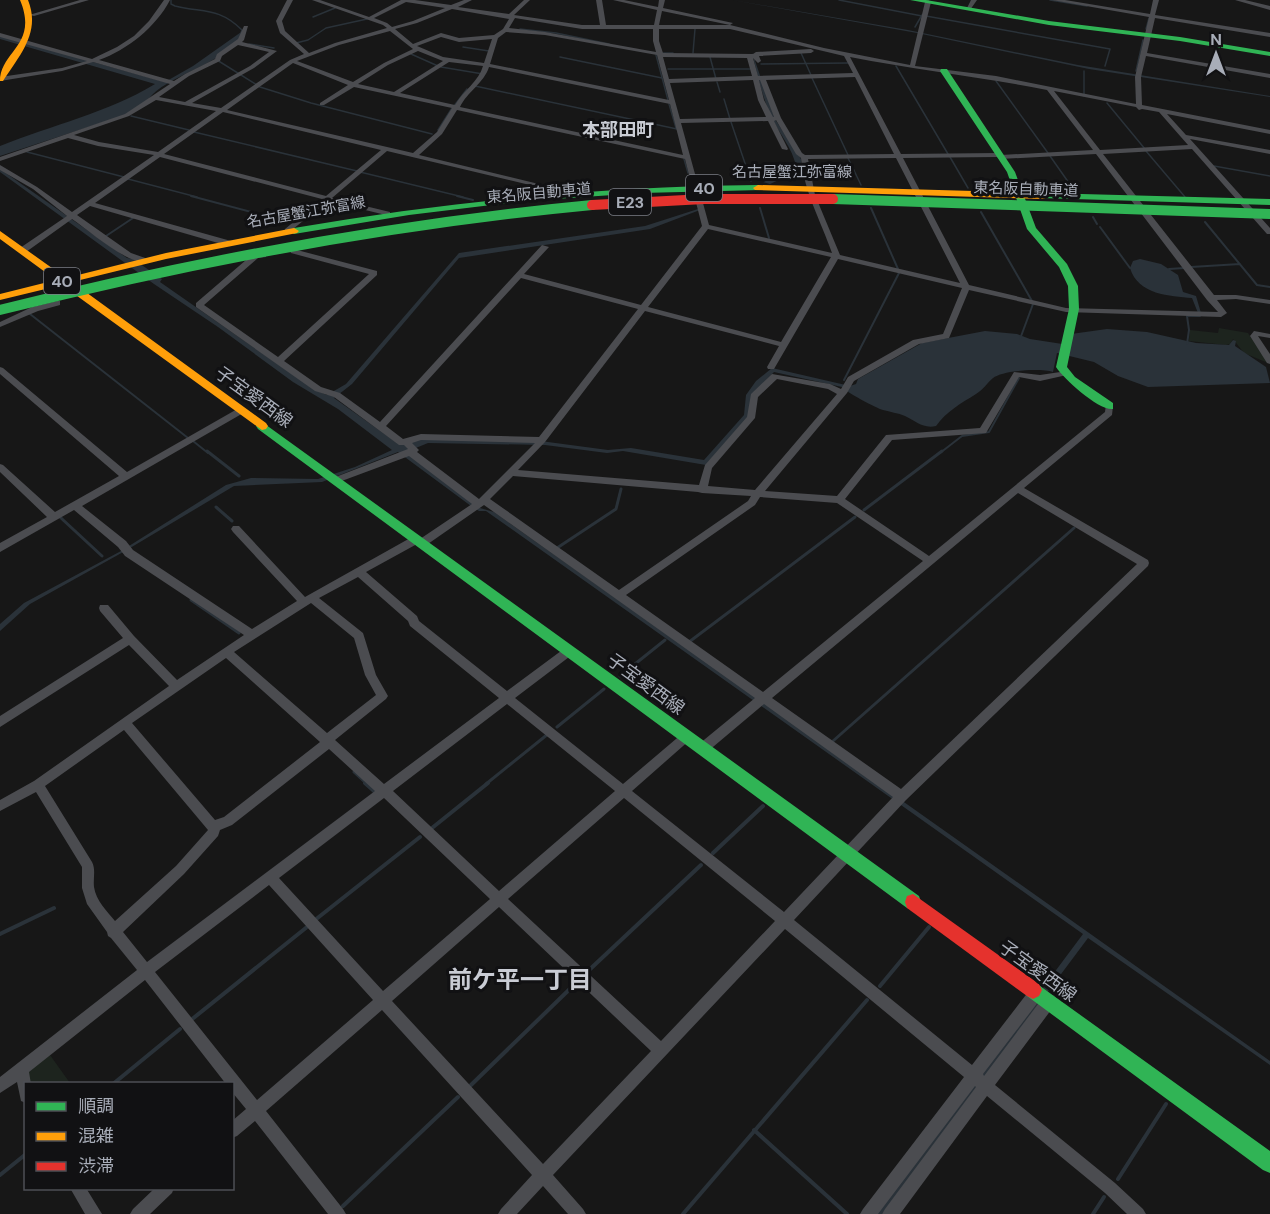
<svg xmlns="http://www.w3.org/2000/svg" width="1270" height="1214" font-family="'DM Sans','Noto Sans JP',sans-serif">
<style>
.green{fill:#1d241e}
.water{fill:#2a3239}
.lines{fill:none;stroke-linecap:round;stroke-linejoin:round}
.stream-far3{stroke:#2a3239;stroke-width:1.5}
.stream-far2{stroke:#2a3239;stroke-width:2}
.stream-far1{stroke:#2a3239;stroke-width:3}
.stream{stroke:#2a3239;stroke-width:4}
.street{fill:#4b4c50;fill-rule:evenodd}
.fast{fill:#30b455;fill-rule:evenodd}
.slow{fill:#ff9f0a;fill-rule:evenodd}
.jam{fill:#e5322d;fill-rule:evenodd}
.fast-bridge{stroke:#30b455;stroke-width:10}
.jam-bridge{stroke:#e5322d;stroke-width:10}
.labels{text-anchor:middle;stroke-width:6;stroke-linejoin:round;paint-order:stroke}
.far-street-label{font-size:15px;fill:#a8adb8;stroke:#111113}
.shield{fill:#111113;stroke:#7b7e86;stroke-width:1.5}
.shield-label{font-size:16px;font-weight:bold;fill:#a8adb8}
.far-quarter-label{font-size:18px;font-weight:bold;fill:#c9ccd4;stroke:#111113}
.street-label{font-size:18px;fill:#a8adb8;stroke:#111113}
.near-neighbourhood-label{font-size:24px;font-weight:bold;fill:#c9ccd4;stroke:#111113}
</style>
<rect width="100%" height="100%" fill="#171717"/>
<path class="green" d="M1219 328 1248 333 1268 363 1244 353 1233 339 1230 344 1226 345 1189 341 1190 330 1218 333Z
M50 1055 70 1083H29L27 1071Z"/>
<path class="water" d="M732 0 908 30 1078 65 1270 96V97L1089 69 917 33Z
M244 30C238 61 156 77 147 103L125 115 0 156V146C52 125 107 113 155 84L0 39V36L165 82 193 66Z
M752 52 775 119 801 159 802 169 770 184 763 182 796 167C793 148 779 134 771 116 762 96 757 74 752 52Z
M0 169 127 258 133 259 162 279 160 282 315 390 327 395 346 384 459 253 645 226 698 209 700 210 650 229 459 258 352 384 334 398 400 445 418 439 533 440 608 450 631 448 704 460 744 415 746 395 756 381 772 368 850 386 856 384 858 379 922 343 985 331 1017 334 1030 339 1069 345 1071 334 1107 329 1147 332 1196 343 1229 345 1233 340 1236 341 1235 346 1266 367 1270 383 1148 387 1118 376 1094 362 1057 353 1053 372C1042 368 1003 370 993 378 987 383 983 390 976 394 960 404 947 411 936 426 923 429 916 421 905 416 898 413 890 412 883 410 876 408 846 392 842 387L774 372 752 395 749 417 706 465 623 451 607 453 545 445 428 443 406 452 480 508 494 512 1270 1061V1065L1088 938 882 1214H874L1083 934 486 511H479L471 506 398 452 322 482 234 486 125 551 30 604 0 631V624L24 603 121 551 226 485 251 478 318 479 355 467 392 450 338 409 293 382 218 327 154 284 0 172Z
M1140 259 1161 264 1178 275 1183 292 1196 296 1201 313H1198L1192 298C1170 296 1138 295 1130 268L1133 261Z"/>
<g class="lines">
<path class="stream-far3" d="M171 0V4L175 6C203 13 219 7 242 30L241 33
M839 0 922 16
M1050 0 1087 6
M926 16 1110 49 1105 66
M313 17 335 8
M915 27 922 15
M520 29 556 33 609 44
M1146 29 1149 18
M296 43 308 40 326 28 367 19
M249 44 274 48
M463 47 489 51V53
M663 53H673
M693 53 695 29
M801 53 811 75
M411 54 438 66
M656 55 668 100
M560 57 662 78
M710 57 716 79
M217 60 260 87 311 103 432 134
M761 64 848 63
M896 66 948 154
M441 67 483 74
M668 69H750
M1084 71V96
M1136 71 1143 40
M812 78 848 155
M996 81 1048 153
M717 82 720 92
M475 86 677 129
M724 99 730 119
M1107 103 1145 149H1142
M669 104 676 128
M454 106 467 89
M131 116 189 130
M731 122 751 181
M438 130 452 108
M194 132 357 171
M1146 151 1185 197
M27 152 124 177
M1050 156 1076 193
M950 157 968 188
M848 158 861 185
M684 159 688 173
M1214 166 1270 176
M360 172 463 197
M128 179 197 197"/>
<path class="stream-far2" d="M191 196 293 223
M457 196 473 200
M760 208 769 238
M871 208 898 269
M981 212 1032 301
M1093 217 1097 224
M1205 222 1257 285 1270 287
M1100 227 1130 268
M106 236 133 218
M1191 267 1240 264
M1169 269 1184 268
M30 314 188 438
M1020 339 1033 304
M1187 344 1189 330 1187 316H1200
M844 380 899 273
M193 441 208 453
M940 453 962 436 989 432 1019 378"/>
<path class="stream-far1" d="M207 451 239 476
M216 507 232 521
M864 510 942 451
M61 518 102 556
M557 548 616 509 621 489
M191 600 239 633
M689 642 855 517
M620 676 665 640
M557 727 604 689
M833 741 1074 528
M354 772 367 784
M486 784 548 734"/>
<path class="stream" d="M365 783 374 791
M432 828 488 783
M713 853 763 806
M315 920 420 837
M0 934 54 908
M587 972 701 865
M880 986 929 927
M191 1020 307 927
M113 1084 180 1029
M471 1085 577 982
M754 1130 847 1214
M0 1175 26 1154
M1118 1179 1166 1104
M343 1206 458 1097
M683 1214 867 1000
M1093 1214 1104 1197"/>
<path class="street" d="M80 0H89L34 16 29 15Z
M164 0H170C156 27 127 50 99 60L174 81 185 74 215 59 217 54 238 39 244 26H248L244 40 242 42 277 51 254 68 192 103 221 108 290 60 304 54 280 33 276 21 287 0H293L282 21 285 31 309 53 335 43 387 28 383 25 312 0H320L369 17 401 0H415L451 5 464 0H472L458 7 509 14 524 0H530L514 15 582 25H600L596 0H602L606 25H654L657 10 613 0H624L658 7 659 0H665L663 8 733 23 730 25 662 11 659 25H730L824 48 910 65 925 2 928 0 931 2 915 66 996 76 1136 104 1135 77 1149 17 1052 0H1065L1150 14 1153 0H1159L1155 15 1270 33V37L1155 18 1147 53 1270 74V78L1146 56 1141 77 1142 105 1270 130V134L1167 114 1186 135 1270 150V154L1190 139 1270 228V234H1267L1192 149 1103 154 1214 295H1236L1270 300V304L1236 299 1217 300 1227 313 1221 317 1066 312 969 290 949 338 919 344 854 381 847 393 765 491 837 496 886 435 980 428 1014 372 1040 375 1067 371V375L1040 381 1019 377 986 433 892 440 845 499 929 556 1105 412 1106 404 1109 403 1113 406 1112 415 1024 488 1148 560 1149 563 1148 566 906 800 794 920 972 1065 1032 987 1037 985 1042 987 1044 992 1042 997 983 1074 984 1076 1044 996 1049 994 1054 996 1056 1001 1054 1006 995 1085 1115 1183 1143 1209 1146 1214H1127L1105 1193 987 1096 900 1214H882L885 1209 976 1087 975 1086 878 1214H860L863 1209 964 1077 785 929 553 1175 583 1209 586 1214H568L543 1186 517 1214H498L501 1209 532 1175 382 1010 266 1111 343 1209 346 1214H328L255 1121 237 1136 232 1138V1121L246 1109 232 1092V1084H226L145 980 29 1072 31 1084H26V1103L21 1101 17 1082 0 1093V1077L137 970 111 938 108 936 107 932 87 904 82 888V867L36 792 0 811V800L34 781 169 686 129 645 0 727V716L123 638 100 611 99 608 100 605H108L134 636 177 680 244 635 125 556 118 547 74 510 0 552V543L47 517 0 472V464L3 465 55 512 119 476 0 374V367L3 368 127 472 239 408H245V412L82 506 126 541 133 550 252 629 297 601 233 532 231 529 233 526H239L305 597 412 537 416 536 420 539 472 504 409 456 339 482H333L331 480 333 478 408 449 404 445H399L334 397 315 391 196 307V303L253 254 266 253V257L258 258 204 305 278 357 369 274 291 253 289 248 290 246H296L297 250 377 271V275L284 361 321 387 340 393 380 422 542 245 549 247 524 274 641 305 702 226 685 159 457 110 442 134 419 155 584 195 580 197 387 151 332 198 390 212V216L328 201 288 233H285V229L322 199 160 157 95 203 231 241V245H225L90 206 77 215 131 253 148 259V263C125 263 91 232 72 219L26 252H20V248L67 216 33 189 0 170V165L37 187 72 212 154 155 98 146 68 138 0 161V157L125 114 170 84 93 62 62 71 0 81V77L62 68 87 61 0 37V33L92 59 117 47 134 36 149 21ZM406 2 445 8 413 21 392 27 387 23 374 18ZM452 9 509 19 503 29 494 35 459 38 441 33 413 44 395 29 417 23ZM515 18 582 29H653V41L656 52 545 32 509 28ZM659 29H730L844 56 853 73 758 76 753 58 758 63 761 61 759 56 811 53 814 51 811 49 756 52 753 54 663 53 659 41ZM390 31 413 49 384 63 353 82 297 61 339 45ZM506 32 545 35 657 55 669 100 490 64 498 38ZM441 37 459 42 492 39 484 63 443 57 417 46ZM238 45 269 52 250 66 185 102 159 97 189 76 220 61 222 56ZM418 51 443 61 394 92 358 84 388 65ZM663 57 747 58 752 76 669 79ZM850 57C916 70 982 77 1047 90L1093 150 1001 155 998 153 901 154ZM449 62 483 66C479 81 463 91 455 105L400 93ZM293 63 348 85 320 103V105H324L354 87 452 108 437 132 413 153 227 110ZM489 67 670 104 683 155 460 107C467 92 484 83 489 67ZM855 77 894 154 805 155 802 153 781 118 766 80ZM753 80 758 100 766 117 680 119 670 83ZM759 80H760L774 117H773L764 100ZM1054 91 1136 107 1139 110 1142 109 1159 112 1188 145 1100 150ZM156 100 216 111 158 152 99 142 74 135 129 116ZM223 112 381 150 326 196 164 154ZM776 120 796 154 801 158C804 192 821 221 832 253L709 225 681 123 768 121 782 149 787 150 788 149 774 121ZM1096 154 1207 300 1218 312 1066 308 969 285 903 158 997 157 1000 159ZM896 158 960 283 840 255 815 195 808 159ZM708 229 831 257 781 342 648 307ZM838 259 962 288 943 334 913 340 848 377 841 389 830 384 772 374 751 394 747 417 705 465 699 485 518 470 545 442 645 311 779 346 767 367 768 369H774ZM521 278 638 309 539 437 421 434 403 439 386 426ZM777 379 828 389 837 394 755 490 708 486 712 468 755 418 758 397ZM421 440 535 443 479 499 417 452 419 450 412 443ZM513 476 698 492 702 493 751 496 748 501 619 590 490 499ZM1018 493 1137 564 901 789 772 698ZM760 497 837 503 923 561 763 692 626 595 755 505ZM484 505 755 698 699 744 697 748 699 752 703 753 707 752 764 704 893 797 784 912 632 791 691 739 693 736 691 733 687 731 683 733 623 784 515 698 573 654 574 651 573 648H565L507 691 419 621 417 616 366 572 417 544 421 547 425 546ZM358 577 408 621 410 626 499 698 384 784 335 740 386 699 388 696 376 675 363 633 319 598ZM311 603 354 638 365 675 376 695 327 733 234 652ZM226 658 320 742 224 817 215 820 132 723ZM507 704 615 791 499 891 393 791ZM124 730 208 830 176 866 115 921C107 911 96 901 94 887 93 878 96 870 92 862L45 786ZM329 749 375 791 147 962 123 932 184 874 218 836 220 830 232 825ZM384 798 490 899 383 991 279 878ZM624 798 775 921 661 1041 508 899ZM269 885 373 1000 257 1100 155 972ZM499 907 651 1051 543 1164 392 1001Z
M971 0H977L970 10H966Z
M1235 0H1245L1270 6V10Z
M57 301H60V305L38 311 0 327V322L32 307Z
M1254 331 1270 334V338L1258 336 1270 354V364L1267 363 1250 336Z
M70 1188H86L102 1214H85Z
M155 1188H174L172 1193 150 1214H130L133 1209Z"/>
<path class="fast" d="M910 0H926L1049 21 1180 37 1270 52V56L1180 41 1049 25Z
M941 69H947L1015 172 1036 228 1067 264 1078 286 1079 309 1067 367 1075 377 1113 403V409C1099 411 1064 379 1056 367L1069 309 1068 286 1059 267 1027 229 1007 172 940 71Z
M758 185 763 188 761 190 642 193 525 201 409 215 294 234 289 231 294 228C448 202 602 186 758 185Z
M1044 193 1270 199V205L1041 198V194Z
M262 422 919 896 921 902 919 908 913 910 907 908 258 429 256 426 258 423Z
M1033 981 1270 1151V1173L1263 1170 1027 996 1024 990 1027 984Z"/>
<path class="slow" d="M20 0H28C41 32 20 55 3 81H0C0 51 39 45 20 0Z
M758 185 1044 193 1049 196 1044 199 755 190 753 188Z
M294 228 299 231 297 233 166 259 72 282 266 423 268 426 266 429 262 430 62 285 0 300V294L56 280 0 239V231L66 278 166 253Z"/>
<path class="jam" d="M913 894 1039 984 1042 990 1039 996 1033 999 1027 996 907 908 905 902 907 896Z"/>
<path class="fast-bridge" d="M833 199 1270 214
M0 310C195 261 391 224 592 205"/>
<path class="jam-bridge" d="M592 205 704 199H833"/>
</g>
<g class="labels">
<g class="far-street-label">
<text x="792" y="177">名古屋蟹江弥富線</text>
<text transform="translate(1026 189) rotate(2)" y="5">東名阪自動車道</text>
<text transform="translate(539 193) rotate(-5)" y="5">東名阪自動車道</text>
<text transform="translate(306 212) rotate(-10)" y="5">名古屋蟹江弥富線</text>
</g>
<g class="shield">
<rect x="686" y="175" width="36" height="26" rx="4.5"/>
<rect x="609" y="189" width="42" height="26" rx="4.5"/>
<rect x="44" y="268" width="36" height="26" rx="4.5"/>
</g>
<g class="shield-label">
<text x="704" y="194">40</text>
<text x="630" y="208">E23</text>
<text x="62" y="287">40</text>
</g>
<g class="far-quarter-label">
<text x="618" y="136">本部田町</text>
</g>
<g class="street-label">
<text transform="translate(254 397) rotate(36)" y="6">子宝愛西線</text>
<text transform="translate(646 684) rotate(36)" y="6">子宝愛西線</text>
<text transform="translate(1038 971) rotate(36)" y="6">子宝愛西線</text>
</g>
<g class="near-neighbourhood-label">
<text x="520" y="988">前ケ平一丁目</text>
</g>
</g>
<rect x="24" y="1082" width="210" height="108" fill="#111113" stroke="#4d4f55" stroke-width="1.5"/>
<rect x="36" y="1102" width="30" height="9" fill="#30b455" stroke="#4d4f55" stroke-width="1.5"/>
<text x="78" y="1112" font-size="18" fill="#a8adb8">順調</text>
<rect x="36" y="1132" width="30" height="9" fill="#ff9f0a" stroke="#4d4f55" stroke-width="1.5"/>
<text x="78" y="1142" font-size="18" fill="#a8adb8">混雑</text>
<rect x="36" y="1162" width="30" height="9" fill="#e5322d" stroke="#4d4f55" stroke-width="1.5"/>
<text x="78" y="1172" font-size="18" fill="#a8adb8">渋滞</text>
<g transform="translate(1216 54)" stroke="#111113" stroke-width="4.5" paint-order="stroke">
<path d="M0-4.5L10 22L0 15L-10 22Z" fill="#a8adb8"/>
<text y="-9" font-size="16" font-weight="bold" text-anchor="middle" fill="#a8adb8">N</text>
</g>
</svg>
